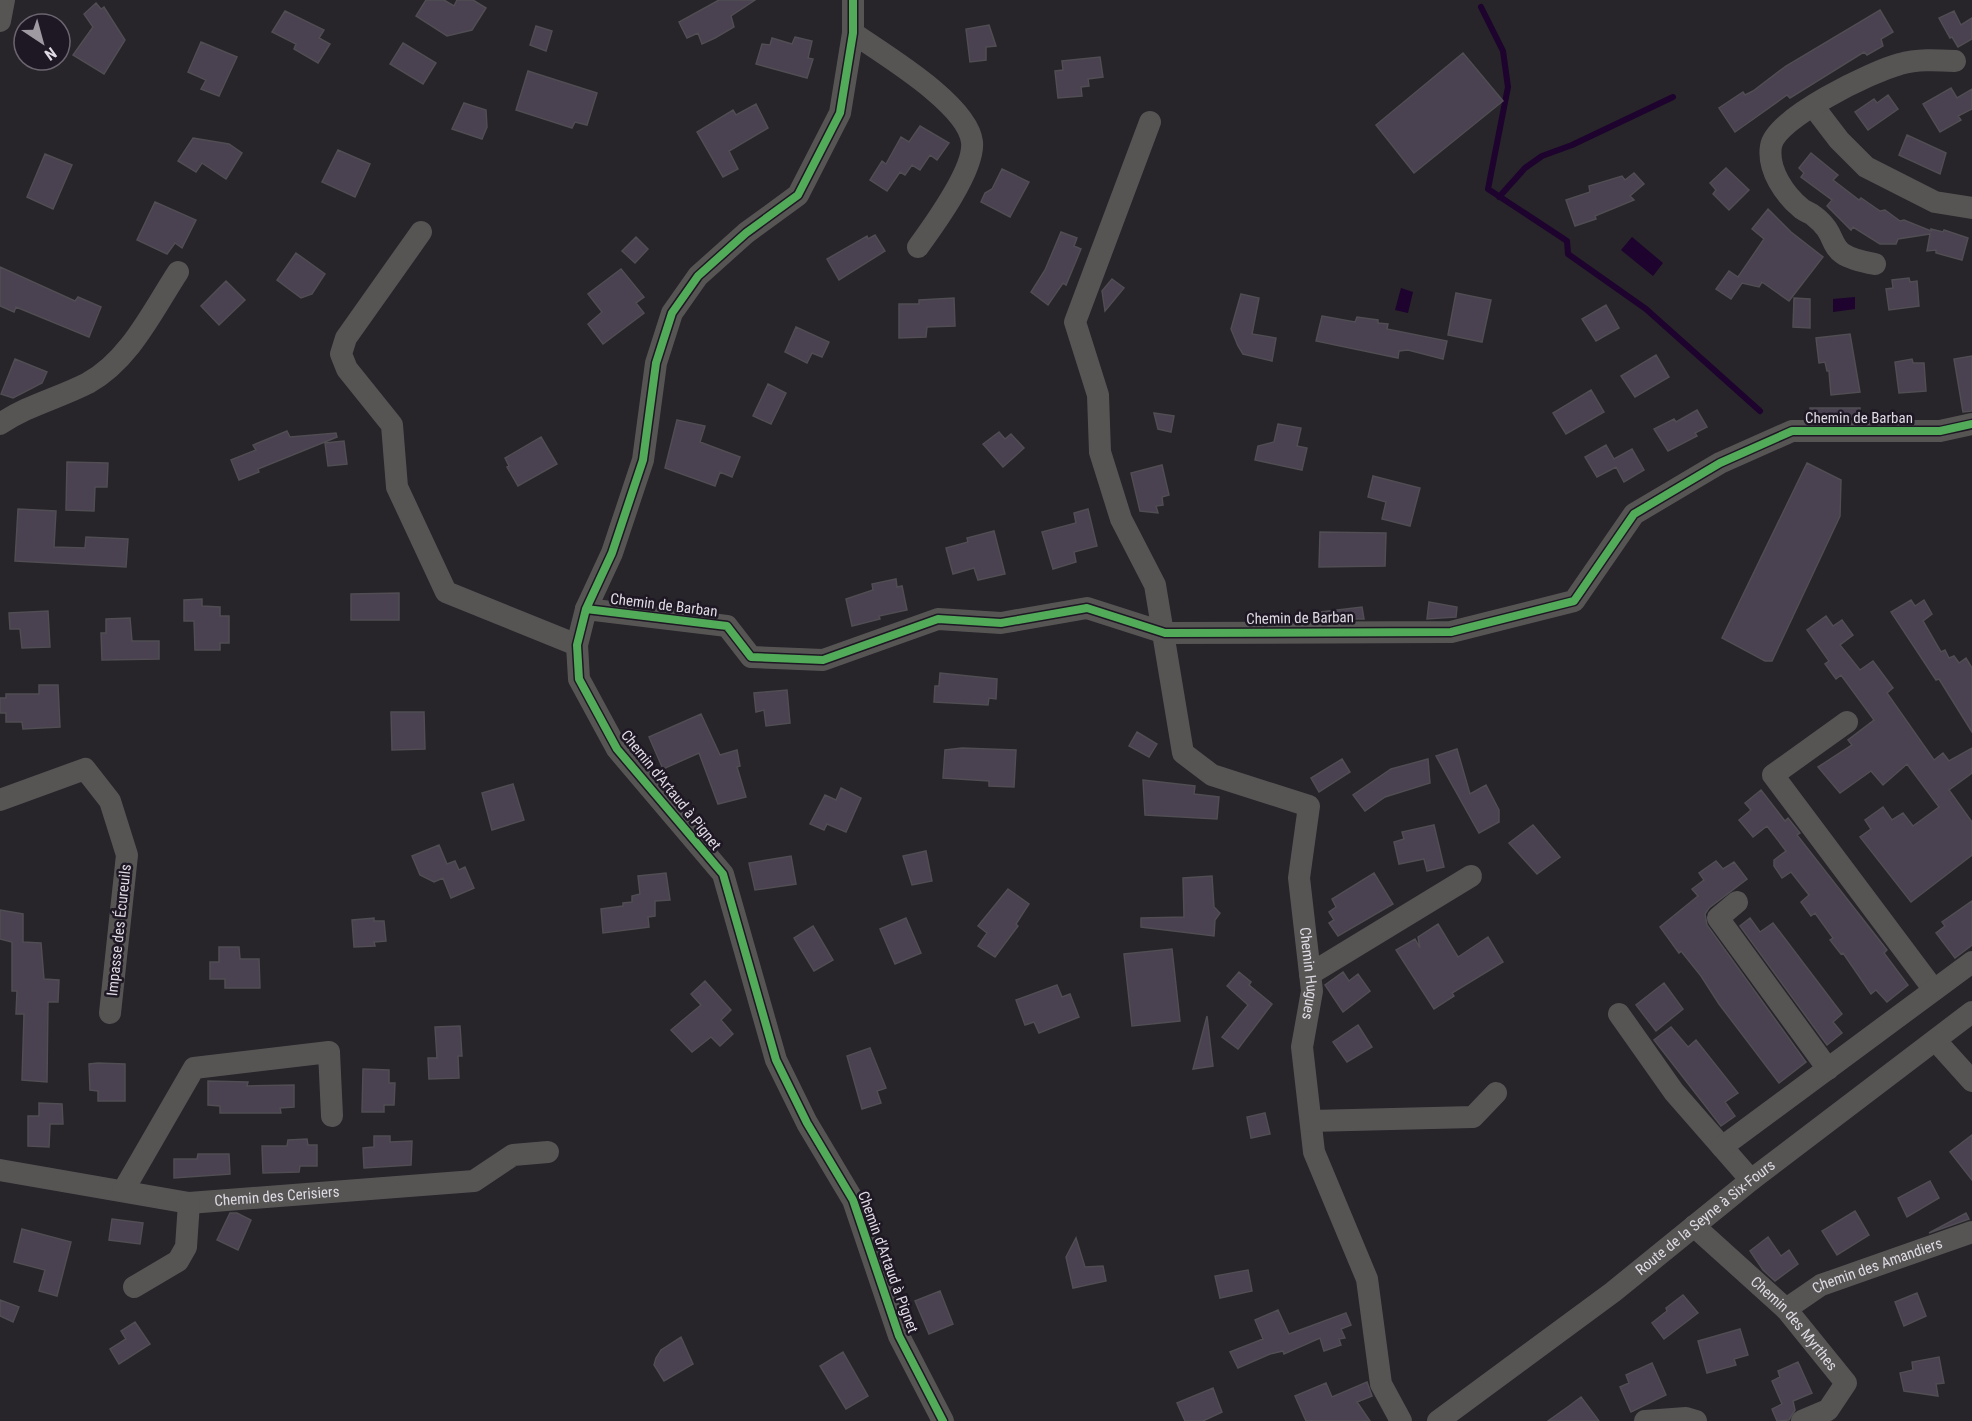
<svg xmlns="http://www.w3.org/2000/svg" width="1972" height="1421" font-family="'Roboto Condensed',sans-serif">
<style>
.water{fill:#1d032d}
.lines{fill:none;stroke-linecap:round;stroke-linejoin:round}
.stream{stroke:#1d032d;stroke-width:6}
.building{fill:#4a4151;stroke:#504d53;stroke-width:1.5}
.minor{stroke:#565554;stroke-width:22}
.cycleway-casing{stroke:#1e1724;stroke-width:11}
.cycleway{stroke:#51ab58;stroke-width:8}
.labels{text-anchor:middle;stroke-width:5;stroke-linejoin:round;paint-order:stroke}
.street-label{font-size:15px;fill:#dfdae3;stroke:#1e1724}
</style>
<rect width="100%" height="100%" fill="#27242a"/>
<path class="water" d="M1632 237 1663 263 1653 276 1621 250Z
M1401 288 1413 292 1408 313 1395 310Z
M1855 297V309L1833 312V299Z"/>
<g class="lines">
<path class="stream" d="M1481 7 1503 51 1508 87 1488 189 1567 241 1568 254 1646 309 1760 411
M1499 197 1525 168 1542 156 1572 145 1673 97"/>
</g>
<path class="building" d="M426 0H444L454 6 457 0H473L486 8 472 30 447 36 416 16Z
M719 0H755L731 16 734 27 715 38 702 44 698 33 687 38 679 22Z
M96 3 101 9 104 7 125 40 104 74 73 55 93 27 84 14Z
M1880 10 1893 32 1881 39 1883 46 1867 55 1864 52 1790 98 1787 95 1735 132 1719 108 1743 92 1745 95 1753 91 1786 66Z
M285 11 324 30 319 38 330 44 318 63 294 49 296 44 272 32Z
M1954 11 1961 25 1972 18V39L1958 47 1952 37 1950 38 1939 18Z
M989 25 996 46 986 47V60L970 62 966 29Z
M536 26 552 31 546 51 530 45Z
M795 37 812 41 808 58 813 59 807 78 756 64 762 44 770 45 772 38 792 44Z
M201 42 237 57 219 96 201 89 206 80 188 72Z
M403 43 436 63 423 84 390 64Z
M1463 53 1503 101 1414 173 1376 125Z
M1100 57 1103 77 1088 79 1089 86 1081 87 1082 96 1058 98 1055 71 1063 70 1062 61Z
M528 71 597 93 587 125 575 122 572 128 516 110Z
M1951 88 1957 98 1972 89V109L1958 116 1961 120 1940 132 1923 104Z
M1888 95 1898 109 1868 130 1855 112 1874 99 1877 103Z
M464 103 486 110 487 127 482 139 452 129Z
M756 104 768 128 729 151 738 169 723 177 697 132 733 110 736 115Z
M920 126 949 143 937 160 930 155 920 170 912 165 905 175 900 172 887 191 870 180 882 161 886 164 901 137 909 142Z
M1907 135 1946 153 1940 174 1899 155Z
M193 138 229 144 242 153 226 179 202 163 196 172 178 161Z
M338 150 370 164 355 197 322 182Z
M1811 153 1838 175 1833 180 1859 200 1861 198 1880 211 1885 210 1900 221 1904 220 1931 231V229L1943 232 1944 230 1968 238 1962 260 1936 253V250L1927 251 1930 234 1898 239 1896 244H1880L1853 227 1851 230 1827 206 1832 200 1801 177 1804 173 1799 168Z
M45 154 72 165 53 209 27 197Z
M1726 168 1749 190 1729 210 1713 194 1716 190 1710 183Z
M1002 169 1029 182 1010 217 981 202 985 193 992 189Z
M1634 173 1644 184 1630 196 1634 200 1595 216 1596 219 1575 226 1566 200 1590 192 1589 186 1622 176 1625 180Z
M155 202 196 220 182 248 175 243 167 254 137 240Z
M1768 209 1791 232 1823 257 1789 301 1762 282 1759 287 1742 283 1731 299 1716 289 1729 271 1738 277 1764 239 1752 229Z
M1061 232 1077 238 1074 246 1081 249 1066 285 1063 283 1048 305 1031 292 1045 270Z
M875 235 885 251 839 280 827 259 867 236 868 239Z
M636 237 648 249 635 263 622 251Z
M296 253 325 274 312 294 301 298 277 280Z
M0 267 75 301 78 297 101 307 89 337 16 307 14 312 0 306Z
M621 269 644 297 636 303 644 313 603 344 588 324 602 312 588 294Z
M1909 278 1910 282 1917 281 1919 306 1889 310 1886 289 1893 288 1892 280Z
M1112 279 1124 288 1105 311 1102 291Z
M226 281 245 300 219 325 201 306Z
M1456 293 1491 300 1482 342 1448 335Z
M1241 294 1259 298 1252 334 1276 338 1272 361 1243 354 1238 346 1231 329Z
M954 298 955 326 927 327 926 337 899 338V304H919V300Z
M1794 298 1810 299V328L1793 327Z
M1606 305 1619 328 1596 341 1582 319Z
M1322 316 1355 322 1357 317 1378 320V323L1388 324 1387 329 1447 341 1443 359 1408 350 1399 351 1398 358 1316 341Z
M796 327 829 342 822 357 812 353 807 363 785 352Z
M1850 334 1860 392 1831 395 1829 371H1827L1825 362 1819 363 1816 338Z
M1656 355 1669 377 1635 397 1621 376Z
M1972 356V411L1963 412 1954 359Z
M15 359 47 372 42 383 13 398 1 394Z
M1912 359 1913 363H1924L1926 391 1899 393 1895 362Z
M768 384 786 393 771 424 753 416Z
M1591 390 1604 412 1566 434 1553 413Z
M1810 408H1860V417H1810Z
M1697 410 1707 427 1695 433 1697 436 1668 451 1654 429 1674 419 1676 422Z
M1154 413 1174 416 1171 432 1158 429Z
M677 420 705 426 700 442 740 457 732 477 720 472 715 486 665 468Z
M1278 424 1301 428 1297 446 1307 448 1302 470 1255 460 1258 446 1274 442Z
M287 431 290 437 336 433 337 437 258 469 259 472 239 480 231 460 256 450 253 445Z
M999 432 1005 439 1011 434 1024 448 1003 467 983 444Z
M541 437 557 464 518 486 507 467 509 466 505 458Z
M344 441 347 464 328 466 325 443Z
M1606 445 1614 459 1632 449 1644 470 1624 482 1616 467 1597 477 1585 457Z
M67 462 108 463 107 487H95L94 511 66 510Z
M1807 463 1841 480 1840 516 1772 661H1765L1722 638Z
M1162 465 1169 495 1162 497 1163 505 1156 506 1158 513 1140 511 1131 473Z
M1373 476 1420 488 1410 526 1382 519 1386 502 1368 497Z
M18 509 56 511 54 547 85 548 86 537 128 539 126 567 15 561Z
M1088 509 1097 546 1074 552 1076 562 1053 569 1042 532 1076 523 1074 513Z
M994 531 1005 574 978 580 974 568 953 574 946 548 968 542 967 538Z
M1320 532 1386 533 1385 566 1319 567Z
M896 579 897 587 902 586 907 610 879 616 880 619 852 626 846 599 873 590 872 584Z
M399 593V620H351V594Z
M202 599V606L220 607V616H229V643H220V650H195L194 621H184V600Z
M1911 600 1915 606 1924 600 1932 614 1923 621 1941 652 1945 650 1949 658 1954 656 1959 663 1966 658 1972 668V732L1939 679 1936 680 1891 612Z
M1429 602 1457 607 1456 617 1427 619Z
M1362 607 1364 619H1322L1321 612Z
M48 611 50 647 22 648 20 629H10L9 613Z
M1826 616 1833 626 1842 620 1853 635 1840 645 1860 670 1873 661 1893 688 1887 693 1934 760 1943 753 1949 761 1972 748V773L1949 790 1972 822V855L1911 902 1860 837 1871 829 1865 820 1883 807 1892 820 1903 813 1913 826 1939 807 1907 764 1883 785 1871 771 1840 793 1818 767 1852 745 1848 740 1874 720 1841 675 1836 679 1825 664 1829 661 1807 630Z
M130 618 132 641H159V659L102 660 101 633H106V619Z
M940 673 997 679 996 699 989 698 988 705 934 702 935 686H939Z
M39 685H58L60 727 23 729 22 722H6V713H0V698H6V694H39Z
M787 690 790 723 766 726 764 710 756 712 754 693Z
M391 712H424L425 749 392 750Z
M701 714 720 755 737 750 740 766 737 767 746 797 718 804 699 753 663 769 649 737Z
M1137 732 1157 744 1149 757 1129 746Z
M962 748 1016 750 1014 787 989 786V781L943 778 945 750Z
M1457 749 1470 794 1486 785 1499 810V822L1479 833 1436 756Z
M1342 759 1350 772 1319 792 1311 778Z
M1428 759 1430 783 1385 797 1365 811 1353 795 1391 769Z
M1143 780 1195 786 1194 794 1219 797 1217 819 1145 815Z
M513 784 524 820 492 830 482 793Z
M841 788 861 798 846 832 827 824 824 830 810 824 825 795 836 800Z
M1761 790 1785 821 1788 818 1800 833 1797 835 1887 950 1884 953 1908 985 1887 1002 1876 990 1871 994 1843 953 1841 954 1830 940 1833 938 1815 913 1811 916 1801 902 1809 895 1791 872 1782 878 1774 866V860L1786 851 1767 826 1753 837 1739 820 1751 810 1745 803Z
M1434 825 1444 867 1427 871 1424 859 1399 864 1394 842 1404 839 1402 832Z
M1533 825 1560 857 1537 874 1509 843Z
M439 845 447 864 455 861 459 870 465 867 474 888 451 898 443 878 434 882 420 875 412 856Z
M926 851 932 881 912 885 903 856Z
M791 856 796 884 755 890 749 863Z
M1716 861 1723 869 1734 862 1747 879 1709 908 1705 914 1707 925 1806 1062 1779 1083 1719 1004 1701 976 1681 951 1679 953 1660 927 1698 896 1692 889 1704 880 1699 873Z
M666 873 670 900 655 901V916L648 917 649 927 603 933 601 909 623 906V903L632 902V896L640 894 638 876Z
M1374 873 1393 904 1338 936 1329 923 1334 920 1329 912 1336 907 1332 899Z
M1212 876 1214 907 1220 913 1215 920 1214 936 1141 927V918L1184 917 1183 878Z
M1008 889 1029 904 1016 924 1018 926 995 957 978 946 987 933 978 926Z
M1972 901V945L1955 958 1936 933 1945 926 1942 922Z
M0 910 23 914V942L41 943 44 979 59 980 58 1002H48L47 1082 22 1080 24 1014H16L17 991H12V942L0 939Z
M374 918V921H384L386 941 374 942 375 946 354 947 352 920Z
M906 918 921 953 895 964 880 929Z
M1750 918 1760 932 1773 923 1842 1014 1833 1022 1842 1033 1827 1045 1740 926Z
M1438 924 1458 957 1488 937 1503 962 1452 993 1454 996 1434 1009 1396 950 1415 939 1420 948 1418 937Z
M813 926 833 960 814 971 794 938Z
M219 947H239L240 959H259L260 988H225V979H210V962H219Z
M1172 949 1180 1021 1132 1026 1124 954Z
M1239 972 1251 982 1249 985 1272 1004 1238 1049 1222 1037 1248 1005 1227 986Z
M1343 972 1349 981 1358 974 1370 991 1343 1012 1325 985Z
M705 981 731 1010 721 1020 733 1034 720 1046 711 1037 692 1052 671 1030 701 1005 691 994Z
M1664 983 1683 1009 1656 1031 1636 1005Z
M1057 985 1062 997 1070 994 1079 1017 1039 1033 1034 1022 1025 1025 1016 1000Z
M1207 1016 1213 1066 1193 1069Z
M1358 1025 1372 1047 1347 1062 1333 1042Z
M460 1026 462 1056H458L459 1078 429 1079 428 1058H437L435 1027Z
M1671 1027 1688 1047 1696 1040 1738 1093 1725 1102 1735 1116 1721 1126 1654 1040Z
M870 1048 886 1088 877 1091 881 1103 862 1109 847 1056Z
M98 1063 125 1064V1101H98V1091L90 1090 89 1064Z
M363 1069 389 1070V1083H395L394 1105H384V1112H362Z
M208 1081 248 1082 247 1086 294 1085V1107L280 1108 281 1113H220V1106L208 1105Z
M39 1103 62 1104 63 1124H50L49 1147 28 1146V1116H39Z
M1265 1113 1270 1134 1251 1138 1247 1117Z
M1972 1135V1180L1950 1152Z
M374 1136H390V1142L412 1141 411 1165 364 1168 363 1148 374 1147Z
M307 1139 308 1145H317V1166H300L299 1172 263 1173 262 1146H287L288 1140Z
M198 1154H229L230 1174 174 1178V1159H197Z
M1930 1181 1939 1198 1907 1217 1898 1198Z
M1855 1211 1869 1235 1837 1255 1822 1231Z
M230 1213H237L251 1220 238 1250 217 1240Z
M1966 1213 1969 1219 1929 1233Z
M112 1219 143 1223 140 1244 109 1240Z
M22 1229 71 1242 57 1296 39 1291 45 1270 14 1262Z
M1768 1237 1781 1256 1789 1250 1798 1264 1775 1281 1763 1270 1750 1251Z
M1076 1238 1085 1267 1103 1266 1106 1281 1073 1288 1066 1257Z
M1248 1270 1252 1291 1220 1298 1215 1276Z
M940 1291 953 1324 929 1334 915 1301Z
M1917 1293 1926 1316 1904 1326 1895 1302Z
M1683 1295 1698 1313 1664 1339 1652 1323 1667 1311 1666 1308Z
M0 1300 19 1307 13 1322 0 1316Z
M1278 1310 1289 1334 1346 1313 1351 1325 1341 1329 1345 1338 1339 1339 1341 1345 1324 1351 1320 1338 1284 1354 1283 1351 1270 1354 1238 1368 1230 1352 1263 1339 1255 1320Z
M135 1322 150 1344 119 1364 110 1349 126 1339 121 1331Z
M1740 1329 1748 1355 1734 1359 1736 1365 1707 1373 1698 1341Z
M681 1337 693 1364 664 1381 654 1365 656 1358 661 1350Z
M843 1352 868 1396 846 1409 820 1366Z
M1939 1357 1944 1383 1936 1384 1938 1396 1904 1391 1900 1373 1913 1370 1912 1362Z
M1798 1362 1812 1393 1793 1401 1795 1410 1789 1420 1777 1421 1772 1409 1782 1404 1772 1381 1780 1377 1778 1371Z
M1652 1363 1666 1395 1631 1412 1620 1387 1629 1383 1626 1375Z
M1367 1382 1372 1396 1357 1402 1370 1421H1306L1295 1396 1326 1383 1332 1397Z
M1213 1388 1222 1412 1203 1421H1185L1177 1403Z
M1581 1397 1599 1421H1548L1569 1406Z"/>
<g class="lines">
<g class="minor">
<path d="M853 0V33L840 113 798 195 746 233 698 276 672 313 656 363 643 460 612 553 586 609 577 645 579 679 617 749 723 874 776 1060 807 1123 853 1200 899 1336 943 1421"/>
<path d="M0 21 4 0"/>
<path d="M853 33C883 54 968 104 972 142 975 169 934 225 918 247"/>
<path d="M1813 106 1839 140 1866 167 1935 202 1972 208"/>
<path id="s1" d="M1150 122 1075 322 1098 395 1100 452 1121 519 1155 585 1183 753 1212 775 1309 806 1299 878 1312 991 1302 1047 1314 1152 1367 1279 1381 1384 1401 1421"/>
<path d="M421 232 346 338 341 354 347 369 392 425 397 487 446 592 577 645"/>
<path d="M1875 264C1819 254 1845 240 1814 216 1811 213 1806 212 1802 209 1785 195 1767 170 1771 146 1775 118 1873 71 1900 64 1917 59 1936 60 1955 61"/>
<path d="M0 424C28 405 59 398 88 383 130 360 153 310 178 272"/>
<path d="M586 609 727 626 751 657 823 660 938 619 1001 623 1087 608 1165 633 1451 632 1574 601 1634 514 1720 463 1792 431H1940L1972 424"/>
<path d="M1847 722 1773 775 1934 990"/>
<path d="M0 800 85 769 110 801 127 855 110 1013"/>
<path d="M1737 902 1718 918 1828 1069"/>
<path d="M1310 974 1471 876"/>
<path d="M1619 1014 1674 1092 1751 1180"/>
<path d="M1936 1041 1972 1081"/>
<path d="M1311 1121 1473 1117 1496 1093"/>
<path d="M1722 1147 1972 962"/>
<path id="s2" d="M0 1170 189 1203 474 1181 513 1155 548 1152"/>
<path d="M123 1191 194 1068 329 1052 332 1116"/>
<path id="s3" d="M1694 1226 1786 1309 1846 1383 1828 1410 1802 1421"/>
<path d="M134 1287 178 1261 186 1247 189 1203"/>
<path id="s4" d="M1786 1309 1821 1285 1972 1232"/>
<path id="s5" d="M1438 1421 1613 1292 1751 1180 1972 1012"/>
<path d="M1645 1421 1686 1418 1696 1421"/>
</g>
<g class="cycleway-casing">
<path id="cycleway" d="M853 0V33L840 113 798 195 746 233 698 276 672 313 656 363 643 460 612 553 586 609 577 645 579 679 617 749 723 874 776 1060 807 1123 853 1200 899 1336 943 1421
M586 609 727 626 751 657 823 660 938 619 1001 623 1087 608 1165 633 1451 632 1574 601 1634 514 1720 463 1792 431H1940L1972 424"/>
</g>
<use href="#cycleway" class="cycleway"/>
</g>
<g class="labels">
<g class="street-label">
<text x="1859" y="423">Chemin de Barban</text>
<text transform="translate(664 605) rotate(7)" y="5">Chemin de Barban</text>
<text transform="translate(1300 618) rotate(-1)" y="5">Chemin de Barban</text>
<text transform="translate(671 790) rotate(51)" y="5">Chemin d'Artaud à Pignet</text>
<text transform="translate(119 930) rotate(-84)" y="5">Impasse des Écureuils</text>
<text dy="5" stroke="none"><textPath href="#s1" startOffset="969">Chemin Hugues</textPath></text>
<text dy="5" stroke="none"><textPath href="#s2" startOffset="280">Chemin des Cerisiers</textPath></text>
<text dy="5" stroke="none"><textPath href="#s5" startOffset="336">Route de la Seyne à Six-Fours</textPath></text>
<text transform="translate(888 1262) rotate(70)" y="5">Chemin d'Artaud à Pignet</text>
<text dy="5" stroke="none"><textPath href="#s4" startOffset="102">Chemin des Amandiers</textPath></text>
<text dy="5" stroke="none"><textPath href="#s3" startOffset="140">Chemin des Myrthes</textPath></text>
</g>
</g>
<g transform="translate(42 42) rotate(144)"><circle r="28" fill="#1e1724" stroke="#6b6570" stroke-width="1.5"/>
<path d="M0-4.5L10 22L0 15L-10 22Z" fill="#9f9aa2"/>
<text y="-9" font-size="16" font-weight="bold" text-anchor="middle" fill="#dfdae3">N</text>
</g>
</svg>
